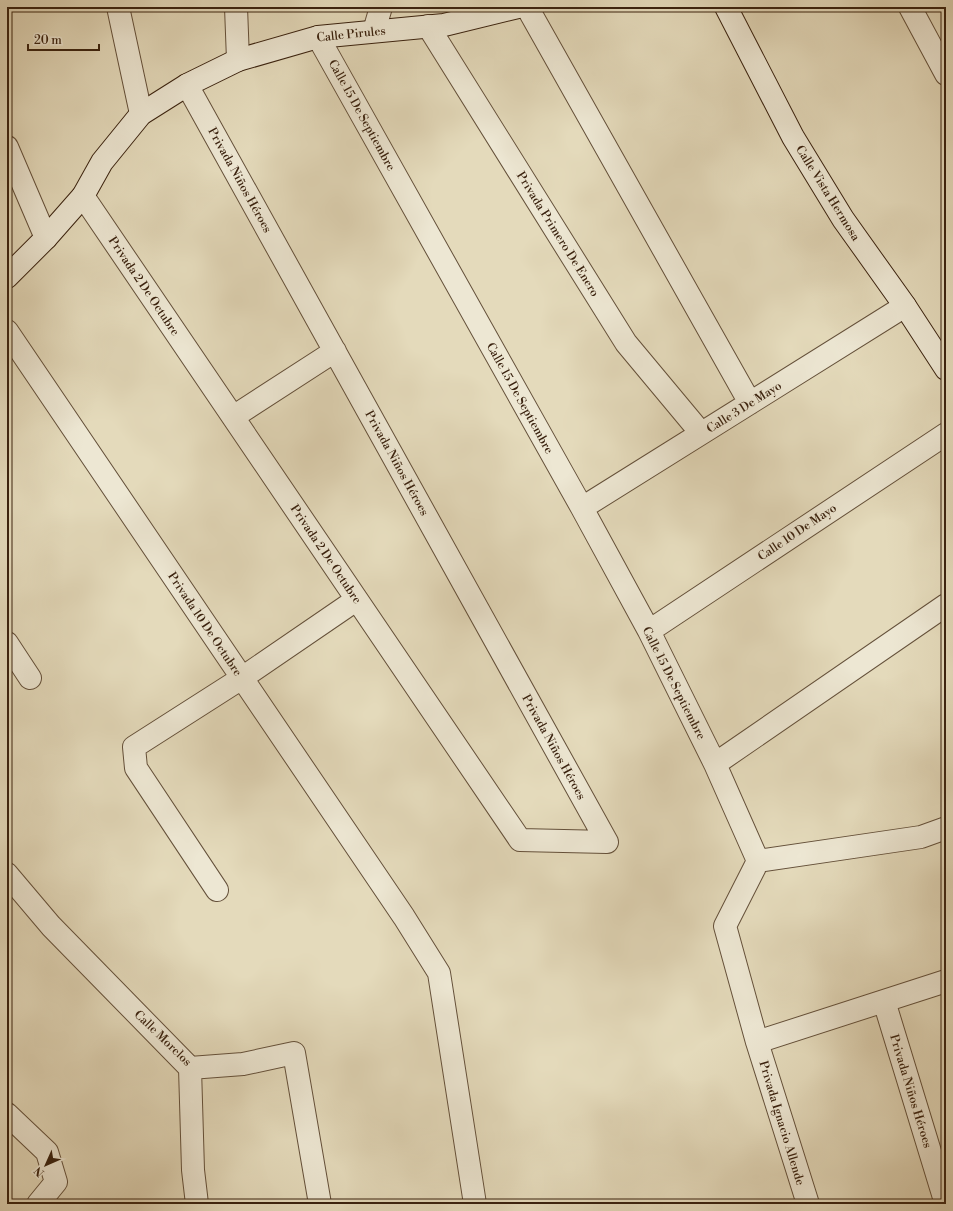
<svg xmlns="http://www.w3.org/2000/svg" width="953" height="1211" font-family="'Libre Bodoni',serif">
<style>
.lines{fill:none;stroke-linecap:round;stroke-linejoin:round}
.street-casing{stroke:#64503a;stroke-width:24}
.secondary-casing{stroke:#3a220f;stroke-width:24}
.street{stroke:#ede7d3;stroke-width:22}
.secondary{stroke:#ede7d3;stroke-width:22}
.labels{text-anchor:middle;stroke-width:3.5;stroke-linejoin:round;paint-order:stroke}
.street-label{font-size:12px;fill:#3a220f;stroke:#ede7d3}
</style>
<rect width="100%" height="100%" fill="#e4dabb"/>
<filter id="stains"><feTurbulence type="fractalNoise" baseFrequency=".005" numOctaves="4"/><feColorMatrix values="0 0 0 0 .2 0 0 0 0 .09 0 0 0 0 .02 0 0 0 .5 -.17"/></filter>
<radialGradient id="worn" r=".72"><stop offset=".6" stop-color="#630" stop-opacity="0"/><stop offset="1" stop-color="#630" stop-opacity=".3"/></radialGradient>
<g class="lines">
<g class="street-casing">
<path id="street" d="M118 7 141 114
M236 7 238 60
M527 7 750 403
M910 7 946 74
M428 26 626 343 701 433
M374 31 381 7
M318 37 582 508 649 631 715 764 758 861
M187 85 607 842
M7 147 46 238
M83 196 520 840 607 842
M7 331 404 917 439 973 475 1204
M233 417 335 351
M582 508 905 306
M649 631 946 434
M7 643 30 678
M715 764 946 605
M758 861 725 926 757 1042 808 1204
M758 861 921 837 946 828
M7 874 51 926 190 1068 243 1064 294 1053 320 1204
M217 890 136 768 134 747 242 678 356 600
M884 1001 946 1204
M757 1042 946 981
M190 1068 193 1170 197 1204
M7 1114 47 1152 56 1182 38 1204"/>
</g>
<g class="secondary-casing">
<path id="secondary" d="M726 7 793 137 843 219 905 306 946 369
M7 277 46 238 83 196 102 162 141 114 187 85 238 60 318 37 444 25 518 7"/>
</g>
<use href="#street" class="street"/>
<use href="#secondary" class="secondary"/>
</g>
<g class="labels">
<g class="street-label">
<text transform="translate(351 34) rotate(-6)" y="4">Calle Pirules</text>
<text transform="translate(362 115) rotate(61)" y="4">Calle 15 De Septiembre</text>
<text transform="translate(240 180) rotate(61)" y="4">Privada Niños Héroes</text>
<text transform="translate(828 193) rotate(58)" y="4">Calle Vista Hermosa</text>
<text transform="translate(558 234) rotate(58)" y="4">Privada Primero De Enero</text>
<text transform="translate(144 286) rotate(56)" y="4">Privada 2 De Octubre</text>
<text transform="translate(520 398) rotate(61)" y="4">Calle 15 De Septiembre</text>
<text transform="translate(744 407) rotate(-32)" y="4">Calle 3 De Mayo</text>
<text transform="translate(397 463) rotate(61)" y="4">Privada Niños Héroes</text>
<text transform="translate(797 532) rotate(-34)" y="4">Calle 10 De Mayo</text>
<text transform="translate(326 554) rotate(56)" y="4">Privada 2 De Octubre</text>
<text transform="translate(205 624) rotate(56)" y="4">Privada 10 De Octubre</text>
<text transform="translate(674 683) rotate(63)" y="4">Calle 15 De Septiembre</text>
<text transform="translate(554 747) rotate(61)" y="4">Privada Niños Héroes</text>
<text transform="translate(163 1038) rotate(44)" y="4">Calle Morelos</text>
<text transform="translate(911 1091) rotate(73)" y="4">Privada Niños Héroes</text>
<text transform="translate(782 1123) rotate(73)" y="4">Privada Ignacio Allende</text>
</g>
</g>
<rect width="953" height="1211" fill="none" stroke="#e4dabb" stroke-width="24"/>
<rect x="8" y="8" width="937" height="1195" fill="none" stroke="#3a220f" stroke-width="2"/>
<rect x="12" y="12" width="929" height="1187" fill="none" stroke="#3a220f"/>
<g transform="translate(46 1165) rotate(225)" stroke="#ede7d3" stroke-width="3" paint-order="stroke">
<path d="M0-3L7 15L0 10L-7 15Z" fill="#3a220f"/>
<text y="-6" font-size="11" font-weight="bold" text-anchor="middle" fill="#3a220f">N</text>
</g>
<path d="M28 44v6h71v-6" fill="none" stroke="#3a220f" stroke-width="2"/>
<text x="34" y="44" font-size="12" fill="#3a220f" stroke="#ede7d3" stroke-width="3" paint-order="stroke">20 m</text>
<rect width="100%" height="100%" filter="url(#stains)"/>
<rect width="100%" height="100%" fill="url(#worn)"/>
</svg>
